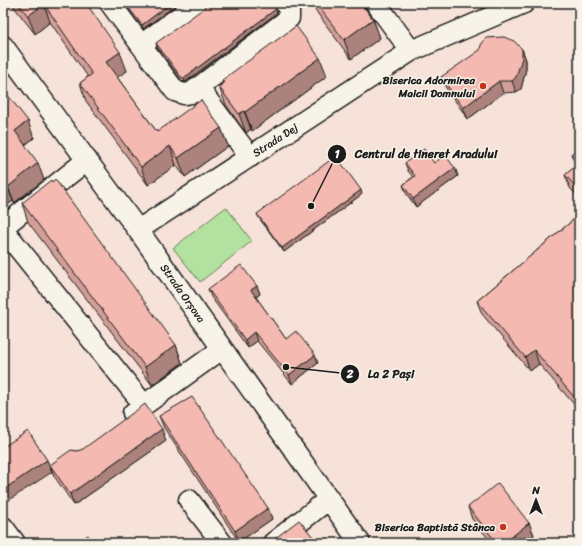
<svg xmlns="http://www.w3.org/2000/svg" width="582" height="546" font-family="Sriracha,sans-serif">
<style>
.green{fill:#b3e19f;stroke:#687e5e}
.lines{fill:none;stroke-linecap:round;stroke-linejoin:round}
.minor-casing{stroke:#1c1c1c;stroke-width:23}
.minor{stroke:#f7f3e8;stroke-width:20}
.wall{fill:#d29f98;stroke:#1c1c1c}
.shaded-wall{fill:#ab827c;stroke:#1c1c1c}
.building{fill:#f4b9b1;stroke:#1c1c1c}
.poi-dot{fill:#c8321e;stroke:#f7f3e8;stroke-width:1.5}
.labels{text-anchor:middle;stroke-width:3;stroke-linejoin:round;paint-order:stroke}
.poi-label{font-size:11px;font-weight:bold;fill:#1c1c1c;stroke:#f7f3e8;text-anchor:end}
.street-label{font-size:11px;fill:#1c1c1c;stroke:#f7f3e8}
.leader{fill:none;stroke:#1c1c1c;stroke-width:1.5}
.callout-dot{fill:#1c1c1c;stroke:#f7f3e8;stroke-width:1.5}
.mark-label{font-size:12px;text-anchor:middle;font-weight:bold;fill:#fff}
.callout-label{font-size:12px;text-anchor:middle;font-weight:bold;fill:#1c1c1c;stroke:#f7f3e8;stroke-width:3;stroke-linejoin:round;paint-order:stroke}
</style>
<rect width="100%" height="100%" fill="#f6e2d8"/>
<filter id="ink" filterUnits="userSpaceOnUse"><feTurbulence type="fractalNoise" baseFrequency=".025" numOctaves="2"/><feDisplacementMap in="SourceGraphic" scale="8" xChannelSelector="R" yChannelSelector="G"/><feConvolveMatrix kernelMatrix="1 2 1 2 8 2 1 2 1" color-interpolation-filters="sRGB"/></filter>
<g filter="url(#ink)">
<path class="green" d="M226 207 252 241 200 282 173 248Z"/>
<g class="lines">
<g class="minor-casing">
<path id="minor" d="M110 3 175 91 184 94 191 93 283 23 289 18V10L285 3
M376 3 411 51
M141 45 198 3
M3 46 138 230 360 543
M198 87 250 157
M3 227 87 160
M3 229 144 405
M138 230 411 51 524 3
M133 413 222 349
M189 500 222 543
M3 527 15 543
M273 543 329 499"/>
</g>
<use href="#minor" class="minor"/>
</g>
<path class="wall" d="M11 3H86L127 71 117 77 157 132 221 128 228 146 185 177 176 165 148 185 86 101 80 83 88 77 50 22 35 34Z
M124 3H179L143 29Z
M310 3H361L373 19 380 38 351 59Z
M277 13 185 82 182 81 157 47 156 43Z
M522 49 526 60V69L521 89 516 92 503 93 468 119 446 88 441 77Z
M327 76 252 131 251 129 246 133 226 105 219 87 223 84 222 80Z
M3 89 34 138 25 145 44 180 14 203 13 201 3 208Z
M579 147V198L570 188 565 175 576 166 571 154Z
M405 163H434L455 168 458 176 416 207 406 193 403 185 413 177 408 171Z
M362 194 284 252 259 218 257 214Z
M22 203 176 345 182 363 152 385 28 222Z
M579 215V410L539 364 530 371 482 314 477 301Z
M257 286 260 294 256 297 286 339 318 363 292 384 257 341 248 348 211 297 208 289Z
M159 416 268 508 272 519 239 542 164 428Z
M166 441 74 505 54 476 50 465 77 451Z
M468 507 529 523 534 535 523 543H492L472 519Z"/>
<path class="shaded-wall" d="M171 3H179L143 29 142 25Z
M44 4 50 22 35 34 28 16Z
M276 9 277 13 185 82 184 78Z
M373 19 380 38 351 59 344 40Z
M522 49 526 60V69L521 89 516 92 512 81Z
M120 52 127 71 113 80 106 62Z
M320 58 327 76 252 131 245 112Z
M499 81 503 93 468 119 463 108Z
M244 111 251 129 246 133 239 114Z
M28 121 34 138 21 148 15 131Z
M221 128 228 146 185 177 178 158Z
M170 146 176 165 148 185 141 167Z
M38 163 44 180 14 203 8 187Z
M455 168 458 176 416 207 413 199Z
M7 185 13 201 3 208V188Z
M361 190 362 194 284 252 282 248Z
M257 286 260 294 254 298 251 290Z
M254 332 257 341 248 348 245 340Z
M176 345 182 363 152 385 145 367Z
M534 350 539 364 530 371 525 357Z
M315 355 318 363 292 384 289 375Z
M579 394V409L575 398Z
M162 429 166 441 74 505 70 494Z
M47 460 52 472 3 504V490Z
M268 508 272 519 239 542 235 531Z
M529 523 534 535 523 543H504Z"/>
<path class="building" d="M18 3H86L120 52 106 62 157 132 201 100 221 128 178 158 170 146 141 167 80 83 92 74 44 4 28 16Z
M125 3H171L142 25Z
M207 3H272L276 9 184 78 181 77 156 43 204 8Z
M316 3H361L373 19 344 40Z
M296 26 320 58 245 112 244 111 239 114 219 87 224 83 222 80Z
M504 37 514 41 522 49V58L516 77 512 81H499L463 108 441 77 480 50 481 45 486 38Z
M3 89 28 121 15 131 38 163 8 187 7 185 3 188Z
M579 147V162L571 154Z
M424 149 434 163 445 155 455 168 413 199 403 185 415 176 405 163Z
M336 156 361 190 282 248 257 214Z
M579 163V190L565 175Z
M55 179 176 345 145 367 22 203 51 180 52 182Z
M579 215V394L575 398 534 350 525 357 477 301Z
M241 265 257 286 251 290 286 339 296 331 315 355 289 375 254 332 245 340 208 289Z
M192 397 268 508 235 531 159 416Z
M145 404 162 429 70 494 50 465 71 450 77 451 83 449Z
M28 431 47 460 3 490V447Z
M498 483 529 523 504 543H497L468 507Z
M299 520 318 543H269Z
M88 535 94 543H77Z"/>
</g>
<g class="poi-dot">
<circle cx="483" cy="86" r="4"/>
<circle cx="503" cy="527" r="4"/>
</g>
<g class="labels">
<g class="poi-label">
<text x="475" y="84">Biserica Adormirea<tspan x="475" dy="13">Maicii Domnului</tspan></text>
<text x="495" y="531">Biserica Baptistă Stânca</text>
</g>
<g class="street-label">
<text transform="translate(275 140) rotate(-33)" y="4">Strada Dej</text>
<text transform="translate(183 293) rotate(55)" y="4">Strada Orșova</text>
</g>
</g>
<path class="leader" d="M311 206L337 154M286 367L350 374"/>
<g class="callout-dot">
<circle cx="311" cy="206" r="4"/>
<circle cx="286" cy="367" r="4"/>
<circle cx="337" cy="154" r="10"/>
<circle cx="350" cy="374" r="10"/>
</g>
<g class="mark-label">
<text x="337" y="158">1</text>
<text x="350" y="378">2</text>
</g>
<g class="callout-label">
<text x="426" y="158">Centrul de tineret Aradului</text>
<text x="391" y="378">La 2 Pași</text>
</g>
<rect width="582" height="546" fill="none" stroke="#f7f3e8" stroke-width="16"/>
<rect x="8" y="8" width="566" height="530" fill="none" stroke="#1c1c1c" stroke-width="1.5" filter="url(#ink)"/>
<g transform="translate(536 500)" stroke="#f7f3e8" stroke-width="3" paint-order="stroke">
<path d="M0-3L7 15L0 10L-7 15Z" fill="#1c1c1c"/>
<text y="-6" font-size="11" font-weight="bold" text-anchor="middle" fill="#1c1c1c">N</text>
</g>
</svg>
